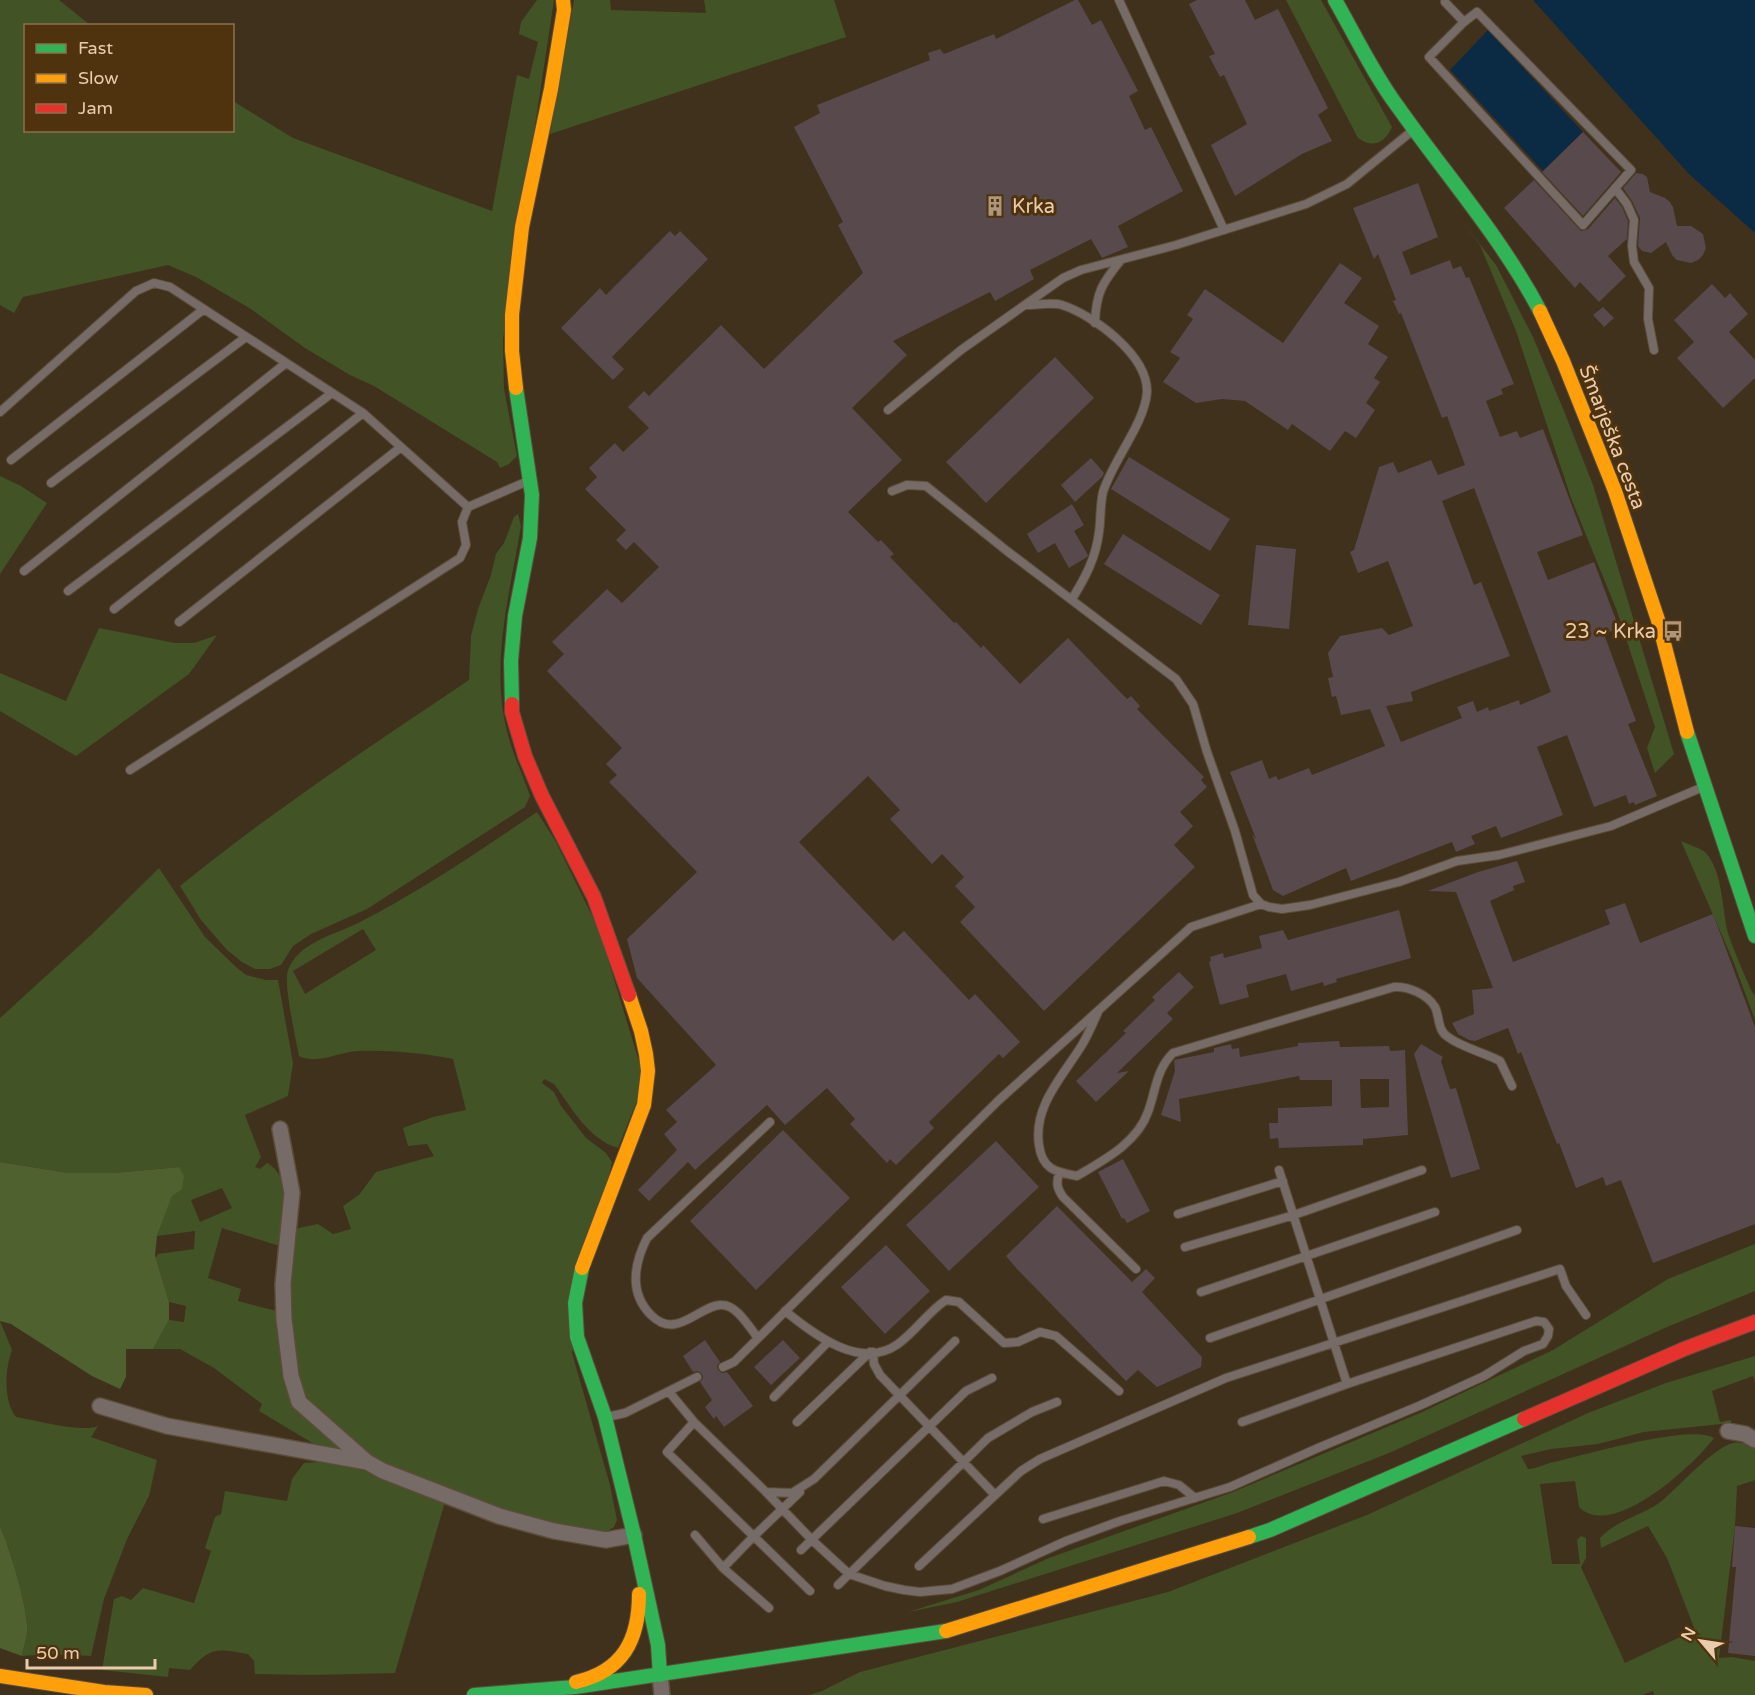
<svg xmlns="http://www.w3.org/2000/svg" width="1755" height="1695" font-family="'Varela Round',sans-serif">
<style>
.green{fill:#425325;fill-rule:evenodd}
.forest{fill:#4e612f}
.water{fill:#0b2a43}
.building{fill:#57494c;fill-rule:evenodd}
.lines{fill:none;stroke-linecap:round;stroke-linejoin:round}
.lane-casing{stroke:#5c4c39;stroke-width:10}
.street-casing{stroke:#5c4c39;stroke-width:18}
.fast-casing{stroke:#5c4c39;stroke-width:16}
.slow-casing{stroke:#5c4c39;stroke-width:16}
.jam-casing{stroke:#5c4c39;stroke-width:16}
.lane{stroke:#766b66;stroke-width:8}
.street{stroke:#766b66;stroke-width:15}
.fast{stroke:#30b455;stroke-width:14}
.slow{stroke:#ff9f0a;stroke-width:14}
.jam{stroke:#e5322d;stroke-width:14}
.labels{text-anchor:middle;stroke-width:6;stroke-linejoin:round;paint-order:stroke}
.poi-label{font-size:20px;fill:#eaccad;stroke:#4f320e;text-anchor:start}
.street-label{font-size:20px;fill:#eaccad;stroke:#4f320e}
</style>
<rect width="100%" height="100%" fill="#40311d"/>
<path class="green" d="M0 0H59L90 25 26 26V130H232L233 101 293 138 492 211 517 75 529 79 538 42 519 34 521 22 537 0H554L503 339 504 389 517 456 509 464 500 468 497 462 374 386 350 375 305 348 251 309 196 277 168 265 23 297 14 313 0 305Z
M574 0H610L611 10 706 13 704 0H834L846 37 550 134Z
M1286 0H1321L1392 127C1385 143 1373 149 1358 138Z
M1459 217 1496 265 1533 337 1564 411 1593 485 1674 754 1655 773 1647 748 1655 727 1617 611 1571 498 1516 331 1480 245Z
M0 476 21 486 47 503 0 574Z
M518 514 521 526C510 592 490 664 507 731 512 753 523 775 530 796L525 807 367 909 311 934 293 946 281 965 270 969H255L242 962 227 950 201 920 180 886C272 811 371 746 469 680L471 636 478 609 491 575 496 554 504 543 514 517Z
M99 628 175 643H194L217 635 189 674 76 756 0 711V673L66 701Z
M537 812 556 842 599 930 642 1071V1088L618 1148C588 1139 572 1108 554 1084L544 1079 542 1083 554 1092 561 1106 586 1138 606 1153 612 1162 572 1353 610 1485 617 1520 614 1527 603 1534 504 1512 382 1466 302 1396 288 1322 294 1229 318 1224 333 1234 351 1229 343 1206 359 1195 376 1172 434 1156 427 1144 408 1146 403 1128 433 1117 466 1110 453 1059C422 1053 390 1050 358 1051 338 1052 318 1065 299 1056 296 1039 283 984 288 970 299 942 334 935 358 923 421 891 479 851 537 812ZM363 929 376 950 305 994 293 971Z
M1681 841C1689 845 1701 848 1706 853 1723 872 1722 910 1728 933 1734 952 1743 971 1751 990L1755 996V1020L1734 963Z
M159 868 205 937 236 967 246 975 266 980H278L293 1063 288 1096 245 1115 261 1157 255 1167 260 1169 267 1163C293 1176 286 1223 283 1247L222 1228 208 1278 241 1289 238 1301 280 1312 284 1379 342 1443 336 1452 314 1444 259 1411 262 1404 214 1368 180 1349H153L169 1320 184 1322 186 1306 169 1302 156 1258 158 1254 194 1249 195 1231 157 1236 172 1195 179 1167 114 1173H69L0 1162V1018L91 935ZM222 1188 232 1208 200 1222 191 1200Z
M1755 1244V1291L1667 1327 1389 1453 1237 1513 957 1602 908 1612 979 1590 1049 1558 1233 1492 1420 1413 1553 1350 1668 1279Z
M0 1321 12 1350C5 1369 3 1400 16 1417 34 1420 83 1433 98 1426L91 1437 157 1460 149 1496 127 1539 104 1599 91 1656 50 1654 22 1656C23 1648 26 1641 27 1633 30 1615 9 1544 0 1527Z
M1755 1356V1382L1753 1376 1712 1391 1720 1422 1731 1420V1423L1644 1432 1598 1444 1551 1449 1521 1456 1528 1469 1535 1468 1550 1463C1580 1456 1692 1423 1714 1438 1694 1465 1612 1541 1579 1507L1575 1481 1540 1484 1552 1564H1580L1577 1540 1581 1536 1586 1538V1558L1581 1567 1625 1663 1695 1630 1667 1558 1648 1526 1601 1548 1600 1538C1617 1519 1646 1515 1664 1499 1679 1486 1716 1446 1733 1443 1741 1441 1748 1445 1755 1448V1480L1737 1486 1735 1526 1719 1658 1732 1657 1755 1661V1695H1654L1653 1691 1642 1695H809L822 1691 860 1672 1168 1592 1367 1515 1588 1413 1666 1383Z
M320 1462C365 1465 404 1485 445 1502L395 1673 313 1675 255 1674 254 1661 248 1654C217 1649 212 1646 190 1670L169 1668 168 1677 102 1670 114 1599 122 1596 131 1600 143 1588 194 1603 211 1551 205 1548 215 1517 221 1514 225 1491 287 1501 292 1479 304 1463Z"/>
<path class="forest" d="M0 1162 69 1173H114L179 1167 184 1176 182 1189 172 1196 157 1236 155 1255 169 1302V1320L153 1349H126V1377L120 1389 92 1376 11 1324 0 1321Z
M0 1527C9 1544 30 1615 27 1633 26 1641 23 1648 22 1656L0 1648Z"/>
<path class="water" d="M1533 0H1755V233L1689 174Z
M1488 30 1583 132 1543 171 1450 70Z"/>
<path class="building" d="M1075 0H1078L1092 25 1101 20 1138 91 1129 96 1145 130 1151 127 1183 191 1118 226 1128 247 1102 258 1091 239 1030 270 1034 279 995 301 990 292 893 341 907 355 852 408 902 460 848 512 878 542 881 540 894 554 890 557 954 623 956 622 981 648 983 645 1020 684 1068 638 1127 699 1131 696 1140 706 1137 709 1204 777 1201 780 1207 787 1180 812 1193 826 1174 845 1195 867 1044 1011 960 922 975 907 955 886 964 877 942 854 932 864 890 819 900 810 868 776 799 842 893 941 904 931 969 1000 975 994 1020 1042 1003 1058 999 1054 929 1122 934 1128 896 1165 890 1159 887 1163 850 1124 855 1119 827 1088 785 1125 767 1105 695 1170 688 1162 649 1201 638 1190 677 1150 664 1134 677 1122 666 1110 716 1065 637 978 627 939 697 872 609 782 617 775 606 764 622 748 547 671 564 654 552 642 607 589 622 603 659 567 634 542 626 550 616 540 626 530 585 489 597 477 589 468 615 443 623 452 649 428 628 407 644 391 649 396 721 325 764 369 863 273 838 225 843 222 794 127 820 113 817 105 930 60 928 53 940 49 944 54 994 34 996 39Z
M1197 0H1245L1255 20 1278 9 1328 108 1318 115 1332 141 1302 154 1235 196 1211 145 1247 124 1224 75 1220 77 1209 56 1215 54 1189 4Z
M1583 132 1621 172 1583 216 1542 172Z
M1636 173 1643 174 1647 177 1650 192 1665 198 1670 202 1673 207 1677 226H1691L1703 234 1706 248 1703 255 1698 260 1691 263 1677 260 1672 255 1666 242 1651 253 1642 251 1638 246 1640 218 1632 201 1623 188Z
M1534 180 1581 231 1588 229 1615 198 1622 207 1628 221 1627 239 1608 256 1626 276 1599 302 1580 282 1575 288 1504 208Z
M1418 183 1438 237 1402 252 1411 275 1450 260 1453 269 1461 266 1466 278 1469 277 1514 384 1501 389 1503 394 1486 401 1500 437 1517 431 1520 438 1543 429 1583 535 1537 552 1548 580 1594 562 1619 628 1604 634 1636 721 1628 724 1657 796 1635 805 1634 802 1629 804 1626 795 1594 807 1567 735 1537 747 1563 815 1501 838 1496 826 1471 836 1475 844 1456 852 1452 842 1351 881 1346 868 1283 896 1273 890 1252 834 1256 839 1230 772 1262 760 1269 779 1276 776 1278 780 1309 768 1312 775 1385 746 1370 709 1341 715 1336 696 1332 697 1328 678 1333 677 1328 653 1340 636 1382 628 1389 635 1413 626 1388 561 1358 573 1350 552 1354 550 1379 467 1393 462 1398 473 1431 460 1438 475 1465 465 1447 416 1442 418 1401 313 1399 314 1393 301 1396 300 1378 254 1374 259 1353 208ZM1474 488 1551 692 1520 705 1519 700 1489 711 1488 707 1477 712 1473 701 1457 707 1462 718 1401 742 1386 706 1413 701 1411 692 1510 656 1481 582 1474 585 1442 501Z
M670 231 675 236 680 231 708 259 612 357 624 369 613 380 561 328 600 288 606 295Z
M1340 263 1362 278 1344 303 1379 326 1368 344 1388 357 1374 378 1380 382 1366 403 1375 410 1356 438 1345 431 1330 451 1292 424 1288 430 1245 401 1222 399 1196 403 1163 382 1180 358 1170 352 1193 319 1187 315 1205 289 1283 343Z
M1712 284 1725 298 1730 293 1748 314 1729 332 1755 360V378L1723 408 1677 358 1694 342 1674 320Z
M1603 307 1614 318 1604 327 1593 315Z
M1055 357 1094 398 986 503 946 462Z
M1129 457 1230 519 1210 551 1111 489Z
M1091 458 1104 473 1102 477 1075 502 1061 485Z
M1072 504 1084 525 1074 531 1088 555 1087 557 1069 568 1055 543 1038 553 1027 534Z
M1123 534 1220 595 1201 625 1104 564Z
M1256 545 1296 549 1289 629 1248 625Z
M1517 861 1525 882 1513 886 1514 890 1490 901 1513 962 1610 924 1605 910 1625 903 1640 943 1713 914 1755 1027V1224L1653 1263 1621 1180 1606 1186 1603 1177 1576 1188 1559 1143 1557 1144 1521 1052 1518 1054 1508 1028 1475 1041 1469 1040 1458 1034 1452 1023 1474 1014 1472 990 1493 988 1456 892 1428 891 1478 872Z
M1399 910 1411 958 1336 979 1337 982 1324 986 1323 982 1291 991 1286 974 1246 985 1249 997 1220 1005 1209 962 1211 961 1210 957 1223 953 1224 958 1262 948 1259 936 1283 930 1288 940Z
M1179 972 1194 987 1167 1013 1173 1019 1117 1073 1129 1071 1096 1102 1076 1081 1126 1033 1123 1031 1155 1000 1152 997Z
M1339 1041 1340 1047 1389 1046 1390 1051 1405 1050 1408 1135 1363 1139V1145L1279 1148 1278 1138 1270 1139 1269 1123H1278V1108L1332 1106V1080H1300L1299 1076 1179 1099 1181 1122 1161 1115 1175 1071 1174 1060 1214 1052V1048L1231 1044 1232 1049 1239 1048 1240 1057 1298 1046V1043ZM1360 1079H1389V1107L1361 1108Z
M1421 1044 1443 1057 1441 1061 1450 1089 1456 1088 1480 1169 1451 1178 1414 1054Z
M783 1130 850 1198 756 1290 690 1221Z
M996 1141 1039 1187 949 1271 906 1225Z
M1123 1159 1150 1211 1127 1223 1124 1218 1122 1219 1098 1172Z
M1057 1206 1132 1282 1146 1269 1155 1278 1142 1292 1202 1357 1201 1367 1157 1387 1138 1370 1126 1381 1017 1269 1006 1256Z
M886 1245 930 1291 885 1334 841 1287Z
M705 1340 720 1362 717 1366 718 1370 722 1373 727 1372 753 1406 724 1427 716 1416 714 1419 705 1407 712 1400 700 1382 703 1378 702 1374 698 1371 693 1372 683 1356Z
M783 1340 800 1358 771 1385 754 1367Z
M1735 1526 1755 1528V1656L1728 1653 1736 1567H1732Z"/>
<g class="lines">
<g class="lane-casing">
<path id="lane" d="M1119 0 1224 230
M1445 2 1464 22 1429 57 1583 225 1631 170 1477 12 1464 22
M1615 188 1627 204 1634 220 1632 246 1634 262 1649 288 1648 319 1654 350
M1026 305C1036 305 1052 302 1062 305 1093 315 1148 355 1147 392 1145 423 1113 460 1103 492 1100 504 1101 519 1099 532 1096 558 1085 578 1072 599
M1095 323C1096 293 1102 283 1121 260
M888 410 961 350 1063 278 1081 270 1176 245 1306 204 1347 184 1412 131
M0 412 136 291 154 283 170 287 363 413 468 507
M11 460 204 309
M51 483 246 337
M892 491 907 485 926 486 1007 551 1176 679 1193 704 1207 752 1235 831 1253 895 1261 904 1269 907 1282 909 1310 905 1399 882 1457 861 1499 855 1611 826 1703 787
M24 571 286 363
M68 591 332 393
M114 609 363 413
M179 622 401 447
M130 770 460 558 466 545 462 522 468 507 528 481
M1098 1012C1093 1023 1088 1035 1082 1045 1063 1076 1033 1106 1039 1145 1042 1169 1055 1172 1077 1176 1104 1160 1137 1143 1148 1112 1156 1090 1156 1070 1173 1053L1394 987C1408 986 1427 994 1435 1007 1440 1017 1437 1030 1448 1037 1463 1048 1483 1052 1500 1061L1512 1086
M1059 1173C1056 1184 1057 1188 1063 1197L1136 1269
M1178 1214 1283 1181
M1185 1247 1294 1215 1422 1170
M1201 1292 1435 1212
M785 1311C814 1334 860 1371 898 1344 916 1331 928 1312 946 1300L959 1302 1004 1343 1018 1342 1040 1332 1056 1336 1119 1391
M758 1338C749 1327 737 1305 722 1305 708 1304 690 1322 675 1324 665 1326 658 1322 651 1315 629 1293 634 1264 647 1238L770 1122
M1210 1338 1517 1230
M873 1352 874 1364 880 1375 995 1495
M723 1367 734 1362 999 1100 1191 927 1261 904
M670 1393 694 1422 766 1492 792 1493 814 1479 955 1341
M774 1397 828 1342
M607 1417 625 1413 697 1377
M694 1422 667 1452 810 1591
M797 1422 870 1352
M1242 1422 1347 1384 1279 1170
M766 1492 812 1540 849 1574 885 1586 904 1590 920 1592 952 1589 1000 1571 1066 1541 1120 1521 1230 1487 1318 1448 1421 1405 1484 1376 1524 1351 1543 1344 1548 1336 1549 1329 1544 1322 1536 1321 1347 1384
M1043 1519 1164 1481 1179 1485 1195 1498
M695 1535 723 1568 769 1608
M801 1550 966 1391 992 1378
M919 1566 1021 1471 1040 1459 1226 1378 1560 1269 1566 1286 1586 1315
M723 1568 753 1537 800 1492
M838 1585 988 1438 1032 1412 1057 1402"/>
</g>
<g class="street-casing">
<path id="street" d="M280 1129 292 1193 283 1284 284 1319 291 1376 299 1402 367 1462
M100 1406 167 1426 367 1462 383 1471 499 1516 554 1531 606 1540 634 1535
M1728 1431 1745 1434 1755 1440
M660 1675 662 1695"/>
</g>
<g class="fast-casing">
<path id="fast" d="M1335 0C1355 35 1374 75 1398 107 1446 175 1501 237 1540 311
M512 704 511 661 515 616 530 538 532 495 516 388
M1687 732 1755 936
M582 1268 575 1303 577 1337 605 1417 634 1535 658 1645 660 1675
M1249 1537 1270 1530 1524 1419
M474 1695 575 1687 946 1631"/>
</g>
<g class="slow-casing">
<path id="slow" d="M1540 311 1563 361 1615 491 1658 620 1687 732
M516 388 512 351V315L522 227 551 89 564 10 563 0
M582 1268 644 1105 648 1071 646 1054 641 1031 629 995
M946 1631 1249 1537
M0 1676 104 1692 146 1695
M576 1682C623 1671 639 1640 639 1594"/>
</g>
<g class="jam-casing">
<path id="jam" d="M512 704V712L525 756 542 796 594 897 629 995
M1524 1419 1684 1349 1755 1322"/>
</g>
<use href="#lane" class="lane"/>
<use href="#street" class="street"/>
<use href="#fast" class="fast"/>
<use href="#slow" class="slow"/>
<use href="#jam" class="jam"/>
</g>
<defs>
<g id="building-bare" transform="scale(1.62)"><path d="M-4-6H4V6H1V3H-1V6H-4ZM-2.5-4.3h1.7v1.8h-1.7ZM.8-4.3h1.7v1.8H.8ZM-2.5-1h1.7V.8h-1.7ZM.8-1h1.7V.8H.8Z" fill="#ae967b" stroke="#4f320e" stroke-width="2.5" paint-order="stroke"/></g>
<g id="bus-bare" transform="scale(1.62)"><path d="M-5-6H5V4H4V6H2V4H-2V6H-4V4H-5ZM-3.5-4V0h7V-4ZM-3.5 1.2v1.5H-2V1.2ZM2 1.2v1.5H3.5V1.2Z" fill="#ae967b" stroke="#4f320e" stroke-width="2.5" paint-order="stroke"/></g>
</defs>
<g fill-rule="evenodd">
<use href="#building-bare" x="995" y="206"/>
<use href="#bus-bare" x="1673" y="631"/>
</g>
<g class="labels">
<g class="poi-label">
<text x="1012" y="213">Krka</text>
<text x="1656" y="638" text-anchor="end">23 ~ Krka</text>
</g>
<g class="street-label">
<text transform="translate(1613 437) rotate(69)" y="7">Šmarješka cesta</text>
</g>
</g>
<rect x="24" y="24" width="210" height="108" fill="#4f320e" stroke="#8d704e" stroke-width="1.5"/>
<rect x="36" y="44" width="30" height="9" fill="#30b455" stroke="#8d704e" stroke-width="1.5"/>
<text x="78" y="54" font-size="18" fill="#eaccad">Fast</text>
<rect x="36" y="74" width="30" height="9" fill="#ff9f0a" stroke="#8d704e" stroke-width="1.5"/>
<text x="78" y="84" font-size="18" fill="#eaccad">Slow</text>
<rect x="36" y="104" width="30" height="9" fill="#e5322d" stroke="#8d704e" stroke-width="1.5"/>
<text x="78" y="114" font-size="18" fill="#eaccad">Jam</text>
<g transform="translate(1701 1641) rotate(299)" stroke="#4f320e" stroke-width="4.5" paint-order="stroke">
<path d="M0-4.5L10 22L0 15L-10 22Z" fill="#eaccad"/>
<text y="-9" font-size="16" font-weight="bold" text-anchor="middle" fill="#eaccad">N</text>
</g>
<path d="M27 1659v9h128v-9" fill="none" stroke="#eaccad" stroke-width="3"/>
<text x="36" y="1659" font-size="18" fill="#eaccad" stroke="#4f320e" stroke-width="4.5" paint-order="stroke">50 m</text>
</svg>
